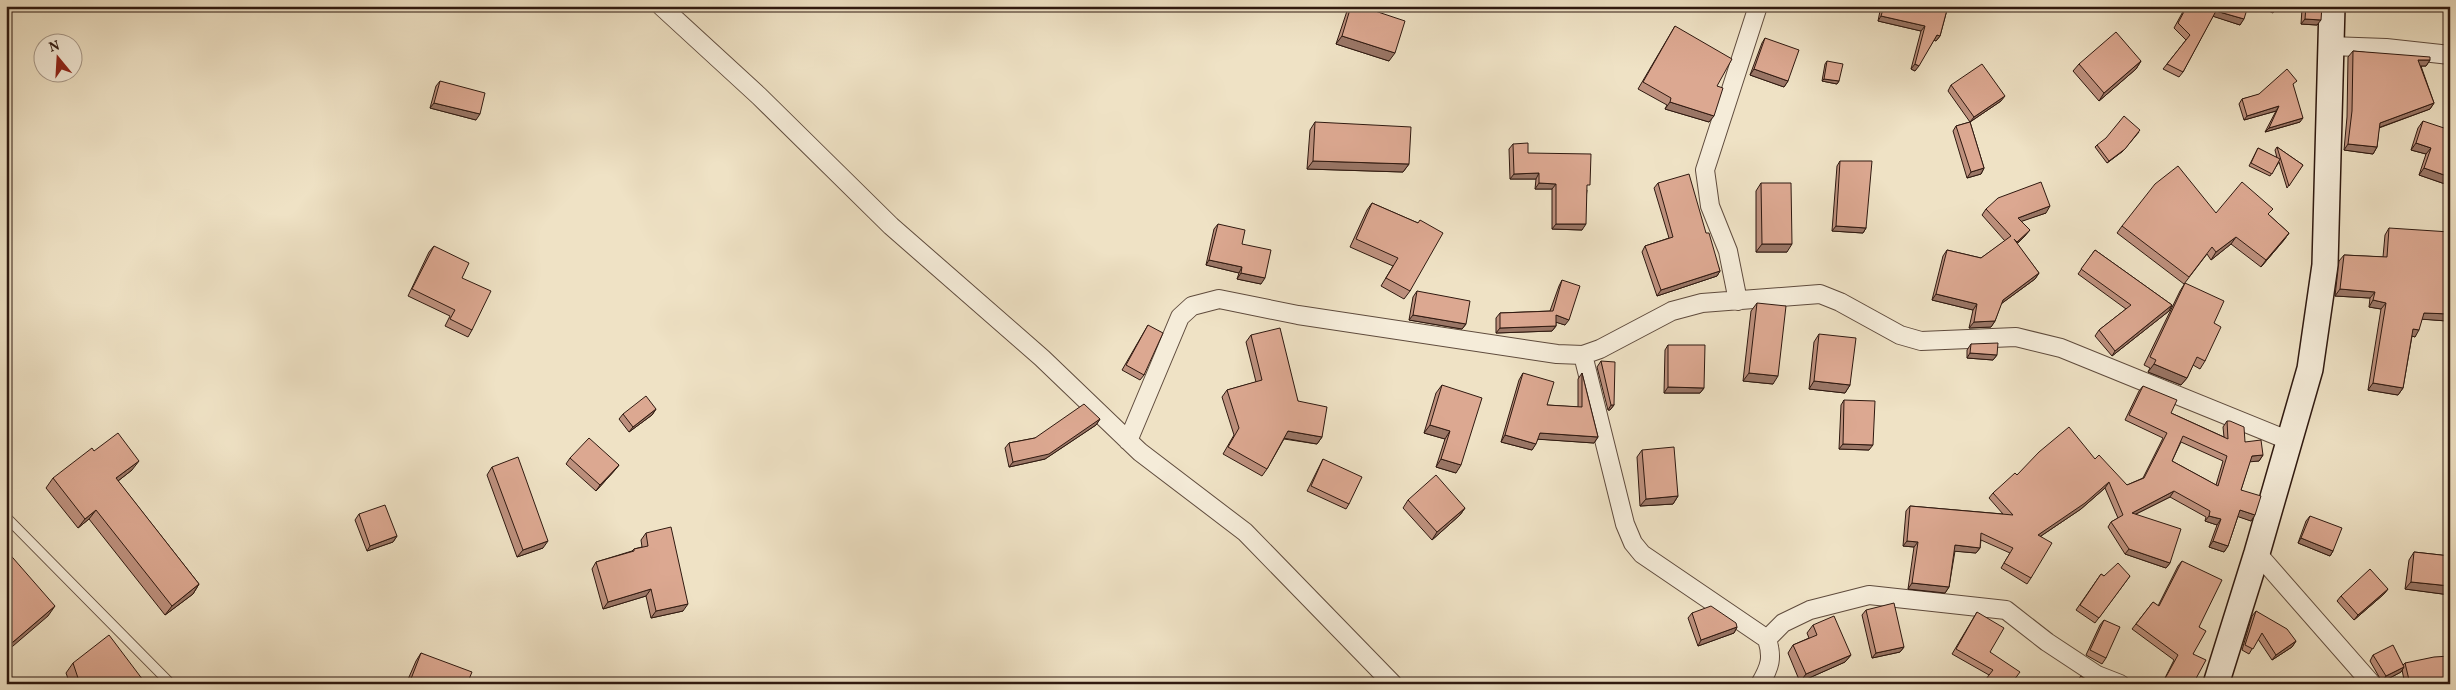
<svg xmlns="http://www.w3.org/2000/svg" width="2456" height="690" font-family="Vollkorn,serif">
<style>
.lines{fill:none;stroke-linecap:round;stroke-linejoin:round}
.lane-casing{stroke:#5f4b3d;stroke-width:11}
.street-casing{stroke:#5f4b3d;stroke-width:20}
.secondary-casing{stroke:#2f1910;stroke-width:28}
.lane{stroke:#f5ecd9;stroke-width:9}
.street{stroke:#f5ecd9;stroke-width:18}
.secondary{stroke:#f5ecd9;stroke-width:25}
.wall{fill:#bd907d;stroke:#2f1910;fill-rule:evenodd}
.shaded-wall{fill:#9a7666;stroke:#2f1910}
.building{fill:#dca891;stroke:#2f1910;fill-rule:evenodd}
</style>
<rect width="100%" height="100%" fill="#efe2c5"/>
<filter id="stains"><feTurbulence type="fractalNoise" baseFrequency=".004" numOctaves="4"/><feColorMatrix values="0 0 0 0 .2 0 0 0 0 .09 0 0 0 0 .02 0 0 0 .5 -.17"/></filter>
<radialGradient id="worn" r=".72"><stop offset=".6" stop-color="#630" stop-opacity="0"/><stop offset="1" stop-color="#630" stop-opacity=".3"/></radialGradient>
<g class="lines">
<g class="lane-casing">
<path id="lane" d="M6 517 171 684"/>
</g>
<g class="street-casing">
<path id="street" d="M661 6 759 96 891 226 1042 358 1140 452 1245 532 1393 684
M2330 46 2386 48 2450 55
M1738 301 1728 251 1710 206 1705 170 1758 6
M1583 355 1625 524 1633 543 1642 554 1767 639C1773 658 1770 667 1760 684
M1128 441 1180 317 1192 306 1219 299 1298 315 1557 354 1583 355 1600 349 1672 311 1702 303 1820 294 1840 302 1900 335 1921 341 2016 337 2061 348 2290 441
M2257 553 2372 684
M1767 639 1783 623 1810 610 1869 595 2006 610 2047 642 2097 675 2120 684"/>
</g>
<g class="secondary-casing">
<path id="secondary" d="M2216 684 2257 553 2310 369 2325 265 2332 6"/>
</g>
<use href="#lane" class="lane"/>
<use href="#street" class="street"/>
<use href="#secondary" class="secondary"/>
</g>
<path class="wall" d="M1350 6H1351L1389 61 1336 44 1347 11Z
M1881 6H1948L1940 36 1936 41 1934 40 1915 71 1911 69 1921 31 1878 21Z
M2186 6H2248L2240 25 2213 16 2183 72 2179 77 2163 69 2186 40 2174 28Z
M2258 6H2277L2273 13Z
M2297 6H2322L2317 25 2301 24 2302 9Z
M1675 26 1717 86 1709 122 1665 109 1667 105 1638 89Z
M1765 38 1788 81 1784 87 1750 75 1762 43Z
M2353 51 2430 60 2426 66H2421L2434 103 2430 109 2379 128 2377 147 2373 154 2344 150 2347 117 2348 57Z
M1827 61 1839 81 1837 84 1822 81 1825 64Z
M2141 61 2136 69 2099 101 2073 71 2079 64Z
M440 81 476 120 430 108 436 86Z
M1951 85 2001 101 1970 122 1984 168 1981 174 1967 178 1953 131 1956 126 1970 122 1948 91Z
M2293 86 2300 122 2265 132 2276 111 2244 120 2239 104 2242 99Z
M2423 121 2448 185 2419 175 2426 154 2411 150 2418 128Z
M1315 122 1409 164 1403 172 1307 169 1310 130Z
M1513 144 1587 190 1582 230 1552 229V189H1535L1536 179H1510L1509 149Z
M2097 145 2123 151 2107 163 2095 147Z
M2277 147 2303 165 2287 188 2279 162 2270 176 2249 166 2258 148 2277 158 2275 150Z
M1840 161 1866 228 1863 233 1832 231 1837 166Z
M1658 183 1706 233 1720 271 1717 276 1657 296 1642 252 1645 246 1669 238 1654 188Z
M1761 183 1787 252H1756V191Z
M1372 203 1418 223 1410 291 1404 299 1381 286 1393 266 1350 247 1367 210Z
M1986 209 2046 213 2021 221 2025 236 2017 244 2039 273 2035 279 2001 304 1995 321 1991 327 1969 328 1973 310 1932 300 1943 256 1947 250 1981 258 2005 241 1982 215Z
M2216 213 2269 215 2289 233 2284 240 2261 267 2231 244 2211 260 2207 254 2184 284 2117 233 2122 226Z
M1218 224 1242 244 1261 284 1237 279 1239 273 1206 265 1214 229Z
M2389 228 2448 268 2447 321 2422 319 2415 337 2412 336 2403 388 2398 395 2368 390 2381 309 2369 307 2370 298 2335 296 2339 261 2344 255 2383 257 2385 235Z
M434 246 472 330 468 337 445 326 450 316 408 296 429 252Z
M2095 250 2172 305 2169 311 2112 356 2095 336 2099 330 2126 309 2078 274Z
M1562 280 1565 325 1556 322V326L1552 331 1496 333V318L1500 313 1550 311 1559 286Z
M2185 283 2214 323 2205 361 2200 369 2193 365 2187 378 2181 385 2148 372 2150 368 2144 365 2180 291Z
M1417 291 1466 324 1462 329 1409 320 1413 297Z
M1757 303 1773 384 1743 381 1751 311Z
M1148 325 1144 375 1140 380 1122 370Z
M1819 334 1850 385 1845 393 1809 389 1814 342Z
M1251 335 1298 401 1322 437 1317 444 1284 439 1267 469 1262 476 1223 454 1234 435 1222 397 1227 390 1256 382 1246 342Z
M1971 344 1997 355 1993 360 1967 358V350Z
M1668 345 1704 388 1700 393H1664L1665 350Z
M1601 361 1614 405 1610 410H1608L1597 367Z
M1523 373 1547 405 1578 407V379L1582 373 1598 437 1594 443 1538 439 1532 450 1501 442 1519 380Z
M1442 385 1456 473 1436 467 1445 439 1424 433 1436 393Z
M2143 386 2171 413 2224 437 2223 427 2227 421 2245 442 2263 455 2259 461H2250L2241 490 2251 521 2238 516 2228 546 2224 552 2209 547 2217 525 2205 521 2206 517 2170 497 2136 514 2170 563 2166 568 2125 554 2108 527 2111 522 2118 518 2105 488 2081 509 2041 536 2031 578 2027 584 2001 568 2010 553 1981 540 1980 548 1976 553 1955 551 1949 587 1945 593 1908 589 1914 547 1903 546 1906 511 1910 506 2003 514 1989 498 1993 493 2017 475 2095 459 2127 485 2143 478 2163 438 2125 420 2139 391ZM2181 442 2223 461 2216 485 2172 461Z
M1844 400 1869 450 1839 449 1841 405Z
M656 409 652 415 629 432 619 419 623 414Z
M1100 419 1096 425 1045 459 1009 467 1005 448 1009 443 1035 438Z
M1642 450 1678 496 1673 504 1640 506 1637 457Z
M570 458 619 465 615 470 596 491 566 464Z
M1323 459 1349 504 1346 509 1307 491Z
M492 467 543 548 517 557 487 475Z
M132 470 118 481 199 584 193 594 165 615 89 519 78 528 46 488 53 478Z
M1408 500 1465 508 1460 515 1432 540 1403 508Z
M359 514 397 536 393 542 367 551 355 520Z
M2310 516 2333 551 2330 556 2298 543 2306 521Z
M646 533 683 611 651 618 646 596 603 609 592 569 596 562 632 551 634 549 642 547 641 540Z
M2414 552 2450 556V595L2405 589 2409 560Z
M2182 561 2199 627 2193 654V684H2162L2174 660 2132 629 2153 602 2158 606 2178 566Z
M2101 574 2104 576H2130L2095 623 2076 610Z
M2388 589 2384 594 2354 620 2337 601 2341 596Z
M1866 610 1904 647 1900 652 1872 658 1862 615Z
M2256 611 2296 641 2292 647 2272 660 2258 639 2249 654 2242 650 2252 616Z
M1977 612 1990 652 2011 684 1989 675 1952 654Z
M1692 613 1737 627 1734 633 1698 646 1688 618Z
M2104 620 2106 658 2102 664 2086 655 2100 625Z
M1813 625 1851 655 1845 662 1800 682 1788 653 1793 645 1809 638 1807 633Z
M421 653 467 684H406L416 661Z
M2373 655 2403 665 2405 663 2450 684H2405L2402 670 2401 672 2382 682 2370 661Z
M73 663 146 684H70L66 673Z"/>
<path class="shaded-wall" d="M2216 11 2244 19 2240 25 2212 16Z
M1881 16 1925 26 1921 31 1878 21Z
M2305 19 2321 20 2317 25 2301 24Z
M1937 35 1940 36 1936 41 1934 40Z
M1342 36 1395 53 1389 61 1336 44Z
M2418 60H2430L2426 66H2414Z
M2141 61 2136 69 2099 101 2104 93Z
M1915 64 1919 66 1915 71 1911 69Z
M1754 69 1788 81 1784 87 1750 75Z
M1824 79 1839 81 1837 84 1822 81Z
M2005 96 2001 101 1970 122 1974 117Z
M1670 102 1714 116 1709 122 1665 109Z
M434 103 480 114 476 120 430 108Z
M2434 103 2430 109 2375 129 2380 123Z
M2279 106 2276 111 2244 120 2247 116Z
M2303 118 2300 122 2265 132 2269 128Z
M2139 132 2123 151 2107 163 2109 161Z
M2416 143 2431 148 2426 154 2411 150Z
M2348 144 2377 147 2373 154 2344 150Z
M1313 161 1409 164 1403 172 1307 169Z
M1984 168 1981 174 1967 178 1971 172Z
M2424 168 2450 177V182L2448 185 2419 175Z
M1539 173 1536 179H1510L1514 174Z
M1539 183 1556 184 1552 189H1535Z
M2050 206 2046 213 2014 224 2018 218Z
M1556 224H1586L1582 230 1552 229Z
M1836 226 1866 228 1863 233 1832 231Z
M2030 230 2025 236 2012 248 2017 242Z
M2289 233 2284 240 2261 267 2266 260Z
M2236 237 2231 244 2211 260 2216 252Z
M1762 244H1792L1787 252H1756Z
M1209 260 1242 267 1239 273 1206 265Z
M1720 271 1717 276 1657 296 1661 290Z
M1241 273 1265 278 1261 284 1237 279Z
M2039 273 2035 279 1998 306 2003 300Z
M2340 289 2375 292 2370 298 2335 296Z
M1936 294 1977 304 1973 310 1932 300Z
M2373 300 2386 303 2381 309 2369 307Z
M2172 305 2169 311 2112 356 2115 351Z
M2424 313 2450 314V317L2447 321 2419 319Z
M1413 315 1466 324 1462 329 1409 320Z
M1556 315 1569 320 1565 325 1552 321Z
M1995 321 1991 327 1969 328 1974 322Z
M1556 326 1552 331 1496 333 1500 328Z
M2413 329 2419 330 2415 337 2409 335Z
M1970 353 1997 355 1993 360 1967 358Z
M2154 364 2187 378 2181 385 2148 372Z
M1749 373 1778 376 1773 384 1743 381Z
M1814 381 1850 385 1845 393 1809 389Z
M2373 383 2403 388 2398 395 2368 390Z
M1668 387 1704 388 1700 393H1664Z
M1611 405H1614L1610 410H1608Z
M656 409 652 415 629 432 633 427Z
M1100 419 1096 425 1045 459 1009 467 1013 462Z
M1430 425 1450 431 1445 439 1424 433Z
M1288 431 1322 437 1317 444 1283 438Z
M1540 433 1598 437 1594 443 1535 439Z
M1505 435 1536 444 1532 450 1501 442Z
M1843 444 1873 445 1869 450 1839 449Z
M2263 455 2259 461 2248 462 2252 456Z
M1441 459 1461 465 1456 473 1436 467Z
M139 461 132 470 109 488 116 478Z
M619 465 615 470 596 491 600 485Z
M2109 482 2105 488 2081 509 2035 540 2038 535Z
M2174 491 2170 497 2128 518 2132 513Z
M1678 496 1673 504 1640 506 1646 499Z
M1465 508 1460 515 1432 540 1437 532Z
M96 510 89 519 78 528 85 519Z
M2240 510 2255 515 2251 521 2236 516Z
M2209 516 2221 519 2217 525 2205 521Z
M397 536 393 542 367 551 370 546Z
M2301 538 2333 551 2330 556 2298 543Z
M548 541 543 548 517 557 523 550Z
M1907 541 1918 542 1914 547 1903 546Z
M2213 541 2228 546 2224 552 2209 547Z
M1955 545 1980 548 1976 553 1952 551Z
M2129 549 2170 563 2166 568 2125 554Z
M2411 582 2450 586V595L2405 589Z
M1912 583 1949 587 1945 593 1908 589Z
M199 584 193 594 165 615 172 606Z
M651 589 646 596 603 609 608 602Z
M2388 589 2384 594 2354 620 2358 615Z
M688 604 683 611 651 618 656 611Z
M55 606 48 616 6 652V648Z
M1737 627 1734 633 1698 646 1701 640Z
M2296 641 2292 647 2272 660 2276 655Z
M1904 647 1900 652 1872 658 1876 653Z
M1851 655 1845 662 1800 682 1806 674Z
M2404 667 2401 672 2382 682 2386 676Z"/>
<path class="building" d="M1351 6H1360L1405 21 1395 53 1342 36Z
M1884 6H1948L1940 36 1937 35 1919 66 1915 64 1925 26 1881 16Z
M2187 6H2248L2244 19 2216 11 2183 72 2167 64 2190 35 2178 23Z
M2306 6H2322L2321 20 2305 19Z
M1675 26 1732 59 1717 86 1723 88 1714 116 1670 102 1671 98 1643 82Z
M2116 32 2141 61 2104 93 2079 64Z
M1765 38 1799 50 1788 81 1754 69Z
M2353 51 2430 57V60H2418L2434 103 2380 123 2377 147 2348 144 2352 111Z
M1827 61 1843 64 1839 81 1824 79Z
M1982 64 2005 96 1974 117 1951 85Z
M2287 69 2297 81 2293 84 2303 118 2269 128 2279 106 2247 116 2242 99 2259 94Z
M440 81 485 93 480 114 434 103Z
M2124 116 2140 130 2125 149 2109 161 2097 145 2106 138Z
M2423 121 2450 130V177L2424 168 2431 148 2416 143Z
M1315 122 1411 127 1409 164 1313 161Z
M1970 122 1984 168 1971 172 1956 126Z
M1528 143V153L1591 154 1590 185H1587L1586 224H1556V184L1539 183V173L1514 174 1513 144Z
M2277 147 2303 165 2289 186Z
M2258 148 2280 159 2272 174 2251 163Z
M1840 161H1872L1866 228 1836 226Z
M2178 166 2216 213 2242 182 2273 209 2268 214 2289 233 2266 260 2236 237 2216 252 2212 247 2189 277 2122 226 2155 184Z
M1689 174 1706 233H1709L1720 271 1661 290 1645 246 1673 237 1658 183Z
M2041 182 2050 206 2018 218 2030 230 2017 242 2014 239 2039 273 2003 300 1995 321 1974 322 1977 304 1936 294 1947 250 1981 258 2011 236 1986 209 1998 198Z
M1761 183H1791L1792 244H1762Z
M1372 203 1418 223 1420 220 1443 233 1410 291 1386 278 1398 258 1356 239Z
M1218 224 1245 230 1242 244 1271 250 1265 278 1241 273 1242 267 1209 260Z
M2389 228 2450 232 2448 268 2450 269V314L2424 313 2419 330 2413 329 2403 388 2373 383 2386 303 2373 300 2375 292 2340 289 2344 255 2387 257Z
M434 246 469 263 462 278 491 291 472 330 450 319 455 310 412 289Z
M2095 250 2172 305 2115 351 2099 330 2131 305 2081 269Z
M1562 280 1580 286 1569 320 1556 315V326L1500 328V313L1553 311Z
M2185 283 2224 301 2214 323 2221 327 2205 361 2197 357 2187 378 2154 364 2156 360 2150 357Z
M1417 291 1470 301 1466 324 1413 315Z
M1757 303 1786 306 1778 376 1749 373Z
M1148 325 1163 333 1144 375 1126 365Z
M1280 328 1298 401 1327 407 1322 437 1288 431 1267 469 1228 447 1239 428 1227 390 1262 380 1251 335Z
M1819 334 1856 338 1850 385 1814 381Z
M1998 343 1997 355 1970 353 1971 344Z
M1668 345H1705L1704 388 1668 387Z
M1601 361 1615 362 1614 405H1611Z
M1523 373 1554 382 1547 405 1582 407V373L1598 437 1540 433 1536 444 1505 435Z
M1442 385 1482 398 1461 465 1441 459 1450 431 1430 425Z
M2143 386 2177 400 2171 413 2228 439 2227 421H2230L2244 427 2245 442 2261 440 2263 455 2252 456 2241 490 2261 496 2255 515 2240 510 2228 546 2213 541 2221 519 2209 516 2210 511 2174 491 2132 513 2181 529 2170 563 2129 549 2111 522 2123 515 2109 482 2085 503 2038 535 2052 543 2031 578 2004 563 2013 548 1981 533 1980 548 1955 545 1949 587 1912 583 1918 542 1907 541 1910 506 2013 515 1993 493 2015 473 2017 475 2039 452 2069 427 2095 459 2099 455 2127 485 2144 478 2167 433 2129 415ZM2183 436 2227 456 2218 486 2172 461Z
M646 396 656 409 633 427 623 414Z
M1844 400 1875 401 1873 445 1843 444Z
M1084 404 1100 419 1049 454 1013 462 1009 443 1035 438Z
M118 433 139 461 116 478 199 584 172 606 96 510 85 519 53 478 92 448 94 451Z
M589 438 619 465 600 485 570 458Z
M1674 447 1678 496 1646 499 1642 450Z
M518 457 548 541 523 550 492 467Z
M1323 459 1362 477 1349 504 1311 486Z
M1436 475 1465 508 1437 532 1408 500Z
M385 505 397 536 370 546 359 514Z
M2310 516 2342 528 2333 551 2301 538Z
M671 527 688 604 656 611 651 589 608 602 596 562 634 551V549L648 546 646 533Z
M6 550 55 606 6 648Z
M2414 552 2450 556V586L2411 582Z
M2182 561 2222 580 2199 627 2206 631 2193 654 2206 660 2193 684H2162L2178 655 2136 624 2153 602 2159 606Z
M2118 563 2130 576 2099 618 2080 605 2101 574 2104 576Z
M2370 569 2388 589 2358 615 2341 596Z
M1894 603 1904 647 1876 653 1866 610Z
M1711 606 1736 623 1737 627 1701 640 1692 613Z
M2256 611 2287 629 2296 641 2276 655 2262 633 2253 649 2245 645Z
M1977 612 2004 628 1990 652 2020 672 2011 684H1982L1993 670 1956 649Z
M1834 616 1851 655 1806 674 1793 645 1817 635 1813 625Z
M2104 620 2120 627 2106 658 2090 650Z
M109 635 146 684H80L73 663Z
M2393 645 2404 667 2386 676 2373 655Z
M421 653 472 672 467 684H409Z
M2450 656V684H2410L2405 663 2434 657Z
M2081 676 2091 684H2074Z
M2235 680H2240L2239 684H2232Z
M2352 681H2358L2360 684H2349Z"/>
<rect width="2456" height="690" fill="none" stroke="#efe2c5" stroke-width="25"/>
<rect x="8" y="8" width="2441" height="675" fill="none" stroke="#2f1910" stroke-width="2.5"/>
<rect x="12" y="12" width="2431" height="665" fill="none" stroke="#2f1910"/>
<g transform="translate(58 58) rotate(342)"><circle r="24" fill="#f5ecd9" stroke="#a69889"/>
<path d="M0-4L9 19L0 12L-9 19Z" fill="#8f2418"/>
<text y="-8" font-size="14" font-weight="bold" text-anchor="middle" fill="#2f1910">N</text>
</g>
<rect width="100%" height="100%" filter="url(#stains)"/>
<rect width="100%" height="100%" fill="url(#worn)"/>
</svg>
